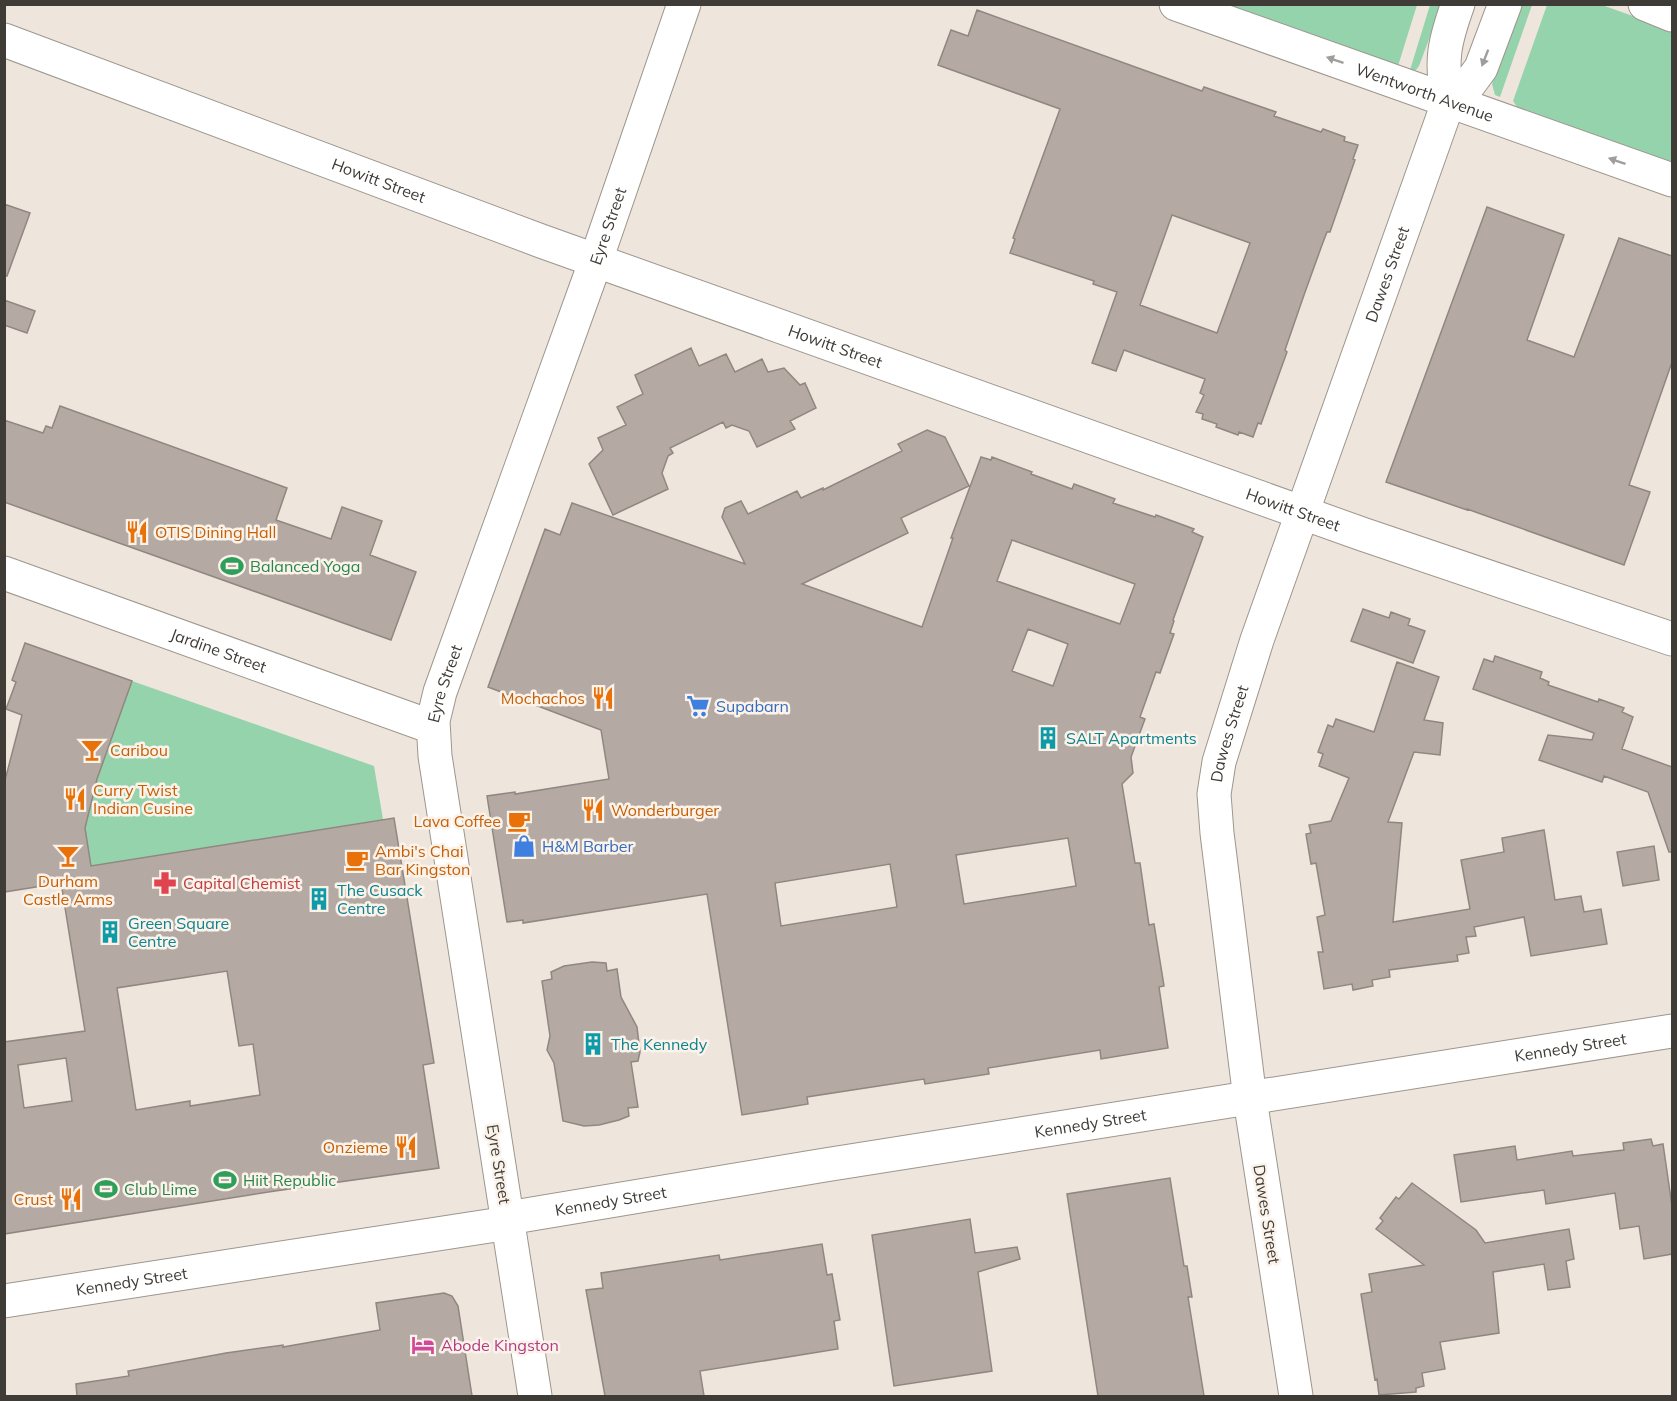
<svg xmlns="http://www.w3.org/2000/svg" width="1677" height="1401" font-family="Mulish,sans-serif">
<style>
.green{fill:#95d3ad}
.building{fill:#b4aaa3;stroke:#908780;stroke-width:1.5;fill-rule:evenodd}
.lines{fill:none;stroke-linecap:round;stroke-linejoin:round}
.minor-casing{stroke:#9d968d;stroke-width:35}
.major-casing{stroke:#9d968d;stroke-width:35}
.minor{stroke:#fff;stroke-width:33}
.major{stroke:#fff;stroke-width:33}
.oneway{fill:#9f9e9c}
.labels{text-anchor:middle;stroke-width:5;stroke-linejoin:round;paint-order:stroke}
.street-label{font-size:16px;fill:#3f3c38;stroke:#fbf3ea}
.food-label{font-size:16px;fill:#c56008;stroke:#fbf3ea;text-anchor:start}
.leisure-label{font-size:16px;fill:#27864d;stroke:#fbf3ea;text-anchor:start}
.shop-label{font-size:16px;fill:#366cbe;stroke:#fbf3ea;text-anchor:start}
.culture-label{font-size:16px;fill:#0d838f;stroke:#fbf3ea;text-anchor:start}
.health-label{font-size:16px;fill:#be3a42;stroke:#fbf3ea;text-anchor:start}
.hotel-label{font-size:16px;fill:#b23c85;stroke:#fbf3ea;text-anchor:start}
</style>
<rect width="100%" height="100%" fill="#eee6dd"/>
<path class="green" d="M1227 5H1417L1398 66Z
M1430 5H1442L1419 66 1416 70H1410Z
M1520 5H1532L1500 97 1495 95 1492 84Z
M1547 5H1602L1672 30V164L1517 107 1513 101Z
M132 681 374 766 385 831 92 877 85 828 97 779Z"/>
<path class="building" d="M977 10 1202 91 1204 87 1276 112 1274 116 1321 132 1323 129 1345 137 1344 141 1358 145 1353 159 1355 160 1330 232H1327L1322 245 1304 295 1285 350 1287 352 1261 424 1258 423 1253 437 1239 432 1238 435 1216 427 1217 424 1202 419 1203 414 1196 412 1204 395 1200 393 1205 379 1124 350 1116 371 1092 363 1117 292 1093 284 1094 281 1010 253 1015 239 1013 238 1060 109 938 65 951 30 968 36ZM1172 215 1250 243 1217 333 1140 305Z
M4 204 30 213 7 276 4 275Z
M1487 207 1564 235 1527 340 1574 357 1619 238 1672 256V362L1629 485 1650 492 1624 565 1467 509V510L1386 482Z
M4 300 35 311 27 333 4 325Z
M691 348 699 366 726 354 735 372 762 359 768 372 784 368 800 385 805 383 816 408 790 421 795 429 757 447 749 431 732 425 726 428 723 422 670 448 673 453 668 456 662 473 668 489 613 515 589 464 603 450 598 438 626 425 617 407 643 394 635 375Z
M60 406 287 488 276 520 331 539 342 507 382 521 370 555 416 572 391 640 4 502V420L43 433 46 426 52 428Z
M927 430 945 437 969 486 901 518 908 533 802 584 922 627 953 538H951L981 457 991 460 992 457 1032 472 1031 474 1072 489 1074 484 1115 499 1113 503 1155 517 1156 515 1194 529 1192 532 1203 537 1173 620 1174 621 1170 633 1174 634 1160 673 1156 672 1140 717 1145 719 1131 757 1133 773 1122 784 1135 863H1140L1149 925 1154 924 1164 986 1159 987 1168 1048 1101 1059 1100 1050 988 1068 989 1074 925 1084 924 1079 807 1097 808 1104 742 1115 707 894 523 923V920L507 922 487 796 515 792V794L609 779 601 730 488 687 545 529 560 535 572 503 745 564 722 517 725 508 741 501 748 514 797 491 801 498 823 488V490L902 451 898 444ZM1012 540 1135 584 1120 624 997 581ZM1028 629 1068 644 1053 686 1012 671ZM1068 838 1076 886 964 904 956 855ZM890 864 897 907 781 926 775 883Z
M1363 609 1389 618 1391 612 1410 619 1408 625 1425 631 1413 663 1351 641Z
M25 643 132 681 97 779 85 828 91 866 394 818 434 1063 423 1065 439 1168 275 1191 4 1234V1042L85 1031 61 883 4 892V784L22 715 6 709 16 682 12 680ZM227 971 239 1046 253 1044 260 1095 190 1106V1101L136 1110 117 988ZM66 1058 72 1101 24 1108 18 1065Z
M1495 656 1542 672 1540 678 1549 682 1548 685 1598 702 1599 699 1624 708 1622 712 1633 717 1622 749 1672 767V852H1669L1648 792 1604 776 1602 782 1539 760 1548 735 1592 740 1594 733 1473 689 1484 659 1493 662Z
M1397 662 1439 677 1424 720 1443 723 1440 755 1414 752 1388 822 1402 823 1393 922 1470 909 1461 860 1504 852 1502 838 1544 830 1555 900 1581 896 1584 912 1601 909 1607 944 1531 956 1524 917 1474 927 1476 936 1466 937 1469 953 1457 955 1458 961 1389 970 1390 977 1372 980 1373 986 1353 990 1352 984 1324 989 1318 952H1323L1317 917 1325 915 1316 863 1311 864 1306 834 1311 833 1309 825 1331 821 1349 778 1319 766 1323 754 1318 752 1328 725 1333 727 1336 719 1374 732Z
M1654 846 1659 880 1623 886 1617 852Z
M592 962 606 963 607 971 617 969 621 997 637 1027 640 1052 638 1061 631 1062 638 1107 628 1108 629 1116 619 1120 599 1125 584 1126 563 1121 554 1063 547 1050 550 1036 542 981 552 979 551 972 564 966Z
M1651 1139 1653 1146 1663 1144 1672 1206V1254L1644 1259 1639 1226 1620 1229 1615 1193 1546 1204 1544 1190 1461 1202 1454 1155 1515 1146 1517 1160 1572 1151 1573 1156 1624 1150 1623 1143Z
M1170 1178 1184 1266H1187L1192 1297H1188L1204 1396H1098L1067 1194Z
M1412 1183 1476 1230 1485 1243 1569 1229 1574 1259 1566 1261 1570 1287 1548 1290 1544 1264 1493 1272 1499 1333 1440 1342 1445 1369 1422 1373 1424 1386 1416 1388V1392L1379 1395 1377 1379 1375 1380 1361 1294 1372 1292 1369 1274 1424 1265 1376 1229 1383 1221 1380 1218 1396 1197 1399 1199Z
M970 1219 975 1253 1017 1247 1020 1259 978 1272 992 1371 894 1386 872 1235Z
M822 1244 827 1275 832 1274 840 1320 834 1321 838 1349 700 1371 704 1396H605L586 1290 603 1288 601 1273 719 1255 720 1260Z
M444 1293 452 1296 458 1306 472 1396H77L76 1384 129 1376 128 1371 226 1353 283 1345V1347L380 1330 376 1303Z"/>
<g class="lines">
<g class="minor-casing">
<g id="minor">
<path id="s1" d="M4 40 541 241 1362 534 1672 639"/>
<path id="s2" d="M4 573 432 727"/>
<path id="s3" d="M508 1218 825 1165 1672 1031"/>
<path id="s4" d="M4 1301 508 1223"/>
<path id="s5" d="M535 1396 435 756 433 721 440 692 596 260 684 4"/>
<path id="s6" d="M1296 1396 1250 1099 1217 833 1214 794 1219 762 1257 640 1449 100"/>
</g>
</g>
<g class="major-casing">
<g id="major">
<path id="s7" d="M1176 4 1672 180"/>
<path d="M1458 4C1445 40 1439 63 1449 100L1470 83 1481 68 1505 4"/>
<path d="M1645 4 1672 15"/>
</g>
</g>
<use href="#minor" class="minor"/>
<use href="#major" class="major"/>
</g>
<defs><path id="oneway-solid" d="M-6-.8H1V-3.2L6.5 0L1 3.2V.8H-6Z" transform="scale(1.5)"/></defs>
<g class="oneway">
<use href="#oneway-solid" transform="translate(1485 58) rotate(111)"/>
<use href="#oneway-solid" transform="translate(1335 60) rotate(-161)"/>
<use href="#oneway-solid" transform="translate(1617 161) rotate(-161)"/>
</g>
<defs>
<g id="restaurant-bare" transform="scale(1.8)"><path d="M-5-6h1v4h1v-4h1v4h1v-4h1v5L-1.5 .5V6h-2V.5L-5-1ZM5-6V6H3V1.5H1.5Q1.5-4 5-6Z" fill="#e8710a" stroke="#fbf3ea" stroke-width="2.5" paint-order="stroke"/></g>
<g id="stadium-bare" transform="scale(1.8)"><path d="M0-5a6.5 5 0 1 0 0 10a6.5 5 0 1 0 0-10ZM-3.5-1.8h7v3.6h-7Z" fill="#2e9e5b" stroke="#fbf3ea" stroke-width="2.5" paint-order="stroke"/></g>
<g id="supermarket-bare" transform="scale(1.8)"><path d="M-6-5.5h2.5l.6 2H6L4.5 2H-2.5L-4.4-4H-6ZM-1.5 3.2a1.3 1.3 0 1 0 .1 0ZM3 3.2a1.3 1.3 0 1 0 .1 0Z" fill="#3f7fe0" stroke="#fbf3ea" stroke-width="2.5" paint-order="stroke"/></g>
<g id="building-bare" transform="scale(1.8)"><path d="M-4-6H4V6H1V3H-1V6H-4ZM-2.5-4.3h1.7v1.8h-1.7ZM.8-4.3h1.7v1.8H.8ZM-2.5-1h1.7V.8h-1.7ZM.8-1h1.7V.8H.8Z" fill="#0f9aa8" stroke="#fbf3ea" stroke-width="2.5" paint-order="stroke"/></g>
<g id="bar-bare" transform="scale(1.8)"><path d="M-6-5H6L.8 .8V4.5H3.5V6h-7V4.5H-.8V.8Z" fill="#e8710a" stroke="#fbf3ea" stroke-width="2.5" paint-order="stroke"/></g>
<g id="cafe-bare" transform="scale(1.8)"><path d="M-5.5-4.5H6V0H3Q3 3.5 0 3.5H-2.5Q-5.5 3.5-5.5 0ZM3-3.2v2h1.7v-2ZM-6 4.5H4V6H-6Z" fill="#e8710a" stroke="#fbf3ea" stroke-width="2.5" paint-order="stroke"/></g>
<g id="shop-bare" transform="scale(1.8)"><path d="M-5-2.5h2.3a2.7 3.5 0 0 1 5.4 0H5L5.5 6h-11ZM-1.5-2.5h3a1.5 2.3 0 0 0-3 0Z" fill="#3f7fe0" stroke="#fbf3ea" stroke-width="2.5" paint-order="stroke"/></g>
<g id="pharmacy-bare" transform="scale(1.8)"><path d="M-2-6h4v4h4v4h-4v4h-4v-4h-4v-4h4Z" fill="#e0444e" stroke="#fbf3ea" stroke-width="2.5" paint-order="stroke"/></g>
<g id="hotel-bare" transform="scale(1.8)"><path d="M-6-4.5h1.5V1H6V5H4.5V3h-9V5H-6ZM-4 0a1.8 1.8 0 1 1 3.6 0ZM.5 0V-2.5h3Q6-2.5 6 0Z" fill="#d1479c" stroke="#fbf3ea" stroke-width="2.5" paint-order="stroke"/></g>
</defs>
<g fill-rule="evenodd">
<use href="#restaurant-bare" x="137" y="532"/>
<use href="#stadium-bare" x="232" y="566"/>
<use href="#restaurant-bare" x="603" y="698"/>
<use href="#supermarket-bare" x="698" y="706"/>
<use href="#building-bare" x="1048" y="738"/>
<use href="#bar-bare" x="92" y="750"/>
<use href="#restaurant-bare" x="75" y="799"/>
<use href="#restaurant-bare" x="593" y="810"/>
<use href="#cafe-bare" x="519" y="821"/>
<use href="#shop-bare" x="524" y="846"/>
<use href="#bar-bare" x="68" y="856"/>
<use href="#cafe-bare" x="357" y="860"/>
<use href="#pharmacy-bare" x="165" y="883"/>
<use href="#building-bare" x="319" y="899"/>
<use href="#building-bare" x="110" y="932"/>
<use href="#building-bare" x="593" y="1044"/>
<use href="#restaurant-bare" x="406" y="1147"/>
<use href="#stadium-bare" x="225" y="1180"/>
<use href="#stadium-bare" x="106" y="1189"/>
<use href="#restaurant-bare" x="71" y="1199"/>
<use href="#hotel-bare" x="423" y="1345"/>
</g>
<g class="labels">
<g class="street-label">
<text dy="6" stroke="none"><textPath href="#s7" startOffset="264">Wentworth Avenue</textPath></text>
<text dy="6" stroke="none"><textPath href="#s1" startOffset="400">Howitt Street</textPath></text>
<text dy="6" stroke="none"><textPath href="#s5" startOffset="1208">Eyre Street</textPath></text>
<text dy="6" stroke="none"><textPath href="#s6" startOffset="1156">Dawes Street</textPath></text>
<text dy="6" stroke="none"><textPath href="#s1" startOffset="886">Howitt Street</textPath></text>
<text dy="6" stroke="none"><textPath href="#s1" startOffset="1372">Howitt Street</textPath></text>
<text dy="6" stroke="none"><textPath href="#s2" startOffset="228">Jardine Street</textPath></text>
<text dy="6" stroke="none"><textPath href="#s5" startOffset="722">Eyre Street</textPath></text>
<text dy="6" stroke="none"><textPath href="#s6" startOffset="670">Dawes Street</textPath></text>
<text dy="6" stroke="none"><textPath href="#s3" startOffset="1076">Kennedy Street</textPath></text>
<text dy="6" stroke="none"><textPath href="#s3" startOffset="590">Kennedy Street</textPath></text>
<text transform="translate(499 1164) rotate(81)" y="6">Eyre Street</text>
<text dy="6" stroke="none"><textPath href="#s3" startOffset="104">Kennedy Street</textPath></text>
<text transform="translate(1267 1214) rotate(81)" y="6">Dawes Street</text>
<text dy="6" stroke="none"><textPath href="#s4" startOffset="129">Kennedy Street</textPath></text>
</g>
<g class="food-label">
<text x="155" y="538">OTIS Dining Hall</text>
<text x="585" y="704" text-anchor="end">Mochachos</text>
<text x="110" y="756">Caribou</text>
<text x="93" y="796">Curry Twist<tspan x="93" dy="18">Indian Cusine</tspan></text>
<text x="611" y="816">Wonderburger</text>
<text x="501" y="827" text-anchor="end">Lava Coffee</text>
<text x="375" y="857">Ambi's Chai<tspan x="375" dy="18">Bar Kingston</tspan></text>
<text x="68" y="887" text-anchor="middle">Durham<tspan x="68" dy="18">Castle Arms</tspan></text>
<text x="388" y="1153" text-anchor="end">Onzieme</text>
<text x="53" y="1205" text-anchor="end">Crust</text>
</g>
<g class="leisure-label">
<text x="250" y="572">Balanced Yoga</text>
<text x="243" y="1186">Hiit Republic</text>
<text x="124" y="1195">Club Lime</text>
</g>
<g class="shop-label">
<text x="716" y="712">Supabarn</text>
<text x="542" y="852">H&amp;M Barber</text>
</g>
<g class="culture-label">
<text x="1066" y="744">SALT Apartments</text>
<text x="337" y="896">The Cusack<tspan x="337" dy="18">Centre</tspan></text>
<text x="128" y="929">Green Square<tspan x="128" dy="18">Centre</tspan></text>
<text x="611" y="1050">The Kennedy</text>
</g>
<g class="health-label">
<text x="183" y="889">Capital Chemist</text>
</g>
<g class="hotel-label">
<text x="441" y="1351">Abode Kingston</text>
</g>
</g>
<rect width="1677" height="1401" fill="none" stroke="#3f3c38" stroke-width="12"/>
</svg>
